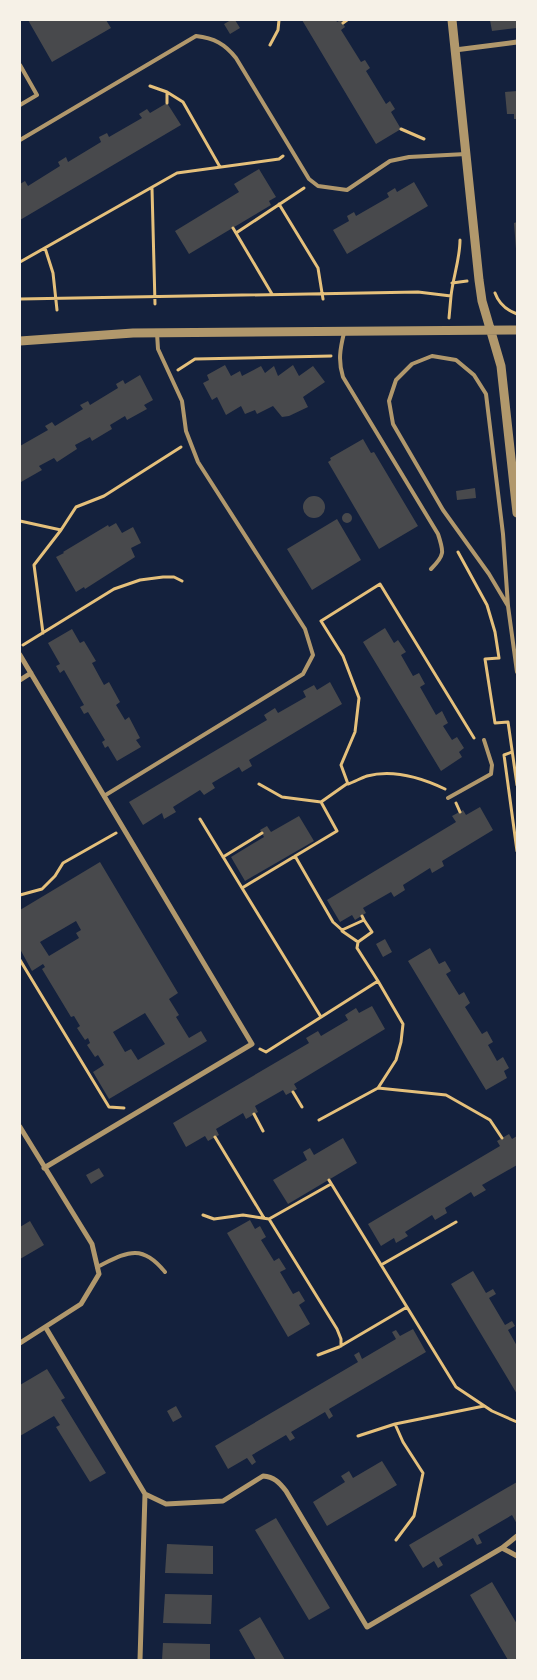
<svg xmlns="http://www.w3.org/2000/svg" width="537" height="1680" font-family="'Nunito Sans',sans-serif">
<style>
.building{fill:#48494c;fill-rule:evenodd}
.lines{fill:none;stroke-linecap:round;stroke-linejoin:round}
.path{stroke:#e5c07b;stroke-width:3}
.service{stroke:#b1986c;stroke-width:4}
.minor{stroke:#b1986c;stroke-width:5}
.tertiary{stroke:#b1986c;stroke-width:9}
</style>
<rect width="100%" height="100%" fill="#14213d"/>
<path class="building" d="M28 20H106L111 28 52 62Z
M231 20H235L240 28 230 34 224 24Z
M302 20H336L337 22 341 20 345 27 341 30 361 62 365 60 370 68 366 71 386 104 390 101 395 109 391 112 401 129 376 144Z
M490 20H517V28L492 31Z
M517 91V119H514V114H507L505 92Z
M167 103 181 125 20 220V184L25 181 28 186 60 166 58 162 66 157 68 162 101 142 99 137 107 133 109 137 142 118 139 114 147 109 150 113Z
M259 169 276 197 269 201 271 205 189 254 175 231 239 192 234 184Z
M414 182 428 206 347 254 333 230 349 221 347 216 354 212 356 216 389 197 387 193 395 188 397 192Z
M517 222V249H516L514 223Z
M225 365 231 376 240 371 242 376 261 366 265 373 274 366 278 376 293 365 299 376 313 366 325 382 303 397 308 407 289 416 282 417 273 406 257 414 255 410 245 414 241 406 226 415 217 397 212 400 203 383 209 380 207 375Z
M140 375 153 400 144 405 147 409 127 420 125 416 110 425 112 429 92 441 90 437 75 445 77 449 57 462 54 458 39 466 42 470 21 482 20 446 48 430 45 426 52 422 55 426 83 409 80 405 88 401 90 405 118 388 116 384 123 380 125 384Z
M363 439 371 453 374 452 418 526 379 549 328 462 331 460 330 458Z
M475 488 476 498 457 500 456 491Z
M303 507a11 11 0 1 1 22 0a11 11 0 1 1-22 0Z
M342 518a5 5 0 1 1 10 0a5 5 0 1 1-10 0Z
M337 519 361 560 312 590 287 549Z
M116 523 122 533 133 527 141 543 131 548 135 557 85 589 84 587 76 592 56 557 64 553 63 552 108 525 109 527Z
M385 628 394 643 398 640 406 652 401 655 413 676 419 673 425 684 420 687 436 715 442 711 448 723 443 726 452 740 457 737 464 748 459 752 462 757 441 771 363 642Z
M72 629 80 643 84 641 96 661 92 663 104 685 109 682 120 702 116 705 125 720 129 717 140 738 136 740 141 747 117 761 108 746 105 748 102 742 105 740 88 712 84 714 80 707 84 705 64 670 60 673 56 666 60 664 48 643Z
M330 682 342 704 249 760 252 766 242 772 239 767 212 783 215 788 204 795 200 790 173 807 176 812 164 819 162 813 143 825 129 802 267 720 264 715 275 708 278 713 306 697 303 691 314 685 317 690Z
M480 807 493 830 442 861 444 866 432 873 430 868 403 885 405 890 394 897 391 892 363 908 366 913 355 920 352 915 340 922 327 900 456 822 452 816 463 810 466 815Z
M299 816 314 841 245 881 231 857 264 837 260 830 267 826 271 832Z
M100 862 178 993 169 999 179 1015 176 1017 189 1038 201 1031 207 1041 109 1099 93 1072 104 1065 98 1055 95 1057 87 1045 90 1043 88 1038 85 1040 77 1028 80 1026 74 1016 71 1017 42 969 45 967 43 964 32 971 20 949V910ZM76 921 81 930 76 933 79 938 49 956 40 942ZM145 1013 165 1044 138 1060 131 1049 125 1052 113 1032Z
M385 939 392 952 383 957 376 944Z
M430 948 439 964 445 961 451 971 446 974 459 995 464 992 470 1003 465 1007 482 1034 487 1031 493 1042 488 1045 497 1061 503 1057 509 1068 504 1071 507 1078 486 1090 408 961Z
M372 1006 385 1029 294 1084 297 1089 286 1095 283 1090 255 1106 258 1112 246 1119 243 1113 216 1129 219 1135 208 1141 205 1136 186 1147 173 1123 309 1043 306 1038 318 1031 321 1036 348 1020 345 1015 356 1008 359 1013Z
M509 1134 512 1139 517 1136V1165L482 1185 486 1190 474 1197 471 1192 445 1208 447 1213 435 1220 432 1215 405 1232 408 1236 396 1243 394 1238 381 1246 368 1224 500 1146 497 1141Z
M343 1138 357 1163 288 1204 273 1180 307 1160 303 1152 310 1148 314 1155Z
M99 1168 104 1176 91 1184 86 1175Z
M250 1220 255 1229 260 1226 266 1237 261 1240 274 1261 279 1258 286 1269 280 1272 293 1294 299 1291 305 1301 299 1305 310 1324 288 1337 227 1233Z
M30 1221 44 1245 20 1259V1227Z
M473 1271 486 1293 493 1289 496 1294 489 1298 505 1325 512 1321 515 1326 508 1330 517 1346V1394L451 1284Z
M413 1329 426 1352 329 1409 333 1416 329 1419 325 1412 291 1432 295 1438 290 1441 286 1435 252 1455 256 1462 252 1465 247 1458 228 1469 215 1446 358 1362 354 1355 359 1352 362 1359 396 1339 392 1332 396 1330 400 1336Z
M47 1369 65 1398 61 1400 106 1473 90 1482 56 1427 60 1425 54 1416 20 1436V1385Z
M176 1406 182 1417 173 1422 167 1411Z
M382 1461 397 1485 327 1526 313 1502 345 1482 341 1476 349 1471 353 1478Z
M517 1482V1524L512 1515 478 1535 482 1543 477 1545 473 1538 439 1558 443 1565 438 1568 434 1561 423 1568 409 1545Z
M276 1518 330 1608 309 1620 255 1530Z
M167 1544 213 1546V1574L165 1573Z
M492 1582 517 1624V1660H508L470 1595Z
M165 1594 212 1595 211 1624 163 1623Z
M260 1617 285 1660H256L239 1630Z
M163 1643 210 1644V1660H162Z"/>
<g class="lines">
<path class="path" d="M343 23 347 20
M270 45 278 30 279 20
M150 86 167 92 183 102 220 167
M167 103V93
M401 129 424 139
M152 188 155 304
M279 204 318 268 323 299
M233 228 272 294
M236 233 304 188
M45 248 53 273 57 310
M20 262 177 173 279 159 283 156
M452 283 467 281
M495 293C499 304 506 310 517 314
M451 296C453 277 460 259 460 240
M20 299 418 292 451 296 449 318
M178 370 195 359 331 356
M20 521 61 530 76 507 104 496 181 447
M458 552 487 605 495 632 499 658 485 659 495 723 508 722 517 785
M43 633 34 565 61 530
M23 645 114 589 140 580 163 577H174L182 581
M512 752 504 755 517 851
M259 784 282 797 321 802 348 783
M445 789C422 778 393 769 367 776 361 778 354 782 348 784L341 765 355 732 359 698 343 656 321 621 380 584 474 738
M456 803 460 812
M200 819 242 888 337 831 321 802
M295 856 333 922 342 930 364 920 362 916
M223 857 262 833
M242 888 321 1017
M20 895 42 889 55 876 63 863 116 833
M342 931 358 942 372 932 364 920
M20 960 109 1107 124 1108
M260 1049 266 1052 378 981 357 948 358 942
M378 1088 446 1095 490 1120 502 1138
M293 1092 302 1107
M254 1114 263 1131
M319 1120 378 1088 396 1060 401 1042 403 1024 378 981
M215 1137 264 1218
M329 1180 456 1387 492 1411 517 1422
M203 1215 214 1219 243 1215 269 1219 331 1184
M269 1219 337 1329 341 1339V1346
M381 1265 456 1222
M318 1355 339 1347 407 1307
M395 1424 403 1442 423 1473 414 1516 396 1540
M358 1436 395 1424 484 1406"/>
<path class="service" d="M20 65 37 95 20 105
M20 140 196 36C214 38 225 44 236 58L309 179 318 186 347 190 390 161 409 157 466 154
M344 333C340 349 338 361 343 377L438 534C444 552 445 555 431 569
M508 606 489 574 443 510 393 424 389 401 396 380 412 364 432 356 456 360 474 375 486 394 503 534 508 606 517 672
M104 796 303 674 313 655 305 629 198 462 186 431 182 401 158 349 157 333
M448 798 491 774 492 765 484 740
M97 1267C126 1253 141 1242 165 1272"/>
<path class="minor" d="M455 50 517 42
M20 655 252 1044 44 1168
M20 680 31 673
M20 1127 92 1244 99 1274 81 1304 20 1343
M46 1328 145 1494 140 1660
M145 1494 166 1504 223 1501 263 1476C274 1477 279 1482 286 1491L367 1627 502 1548 517 1536
M502 1548 517 1556"/>
<path class="tertiary" d="M452 20 479 280 482 301 501 366 517 513
M20 341 133 333 517 330"/>
</g>
<rect width="537" height="1680" fill="none" stroke="#f6f1e7" stroke-width="42"/>
</svg>
